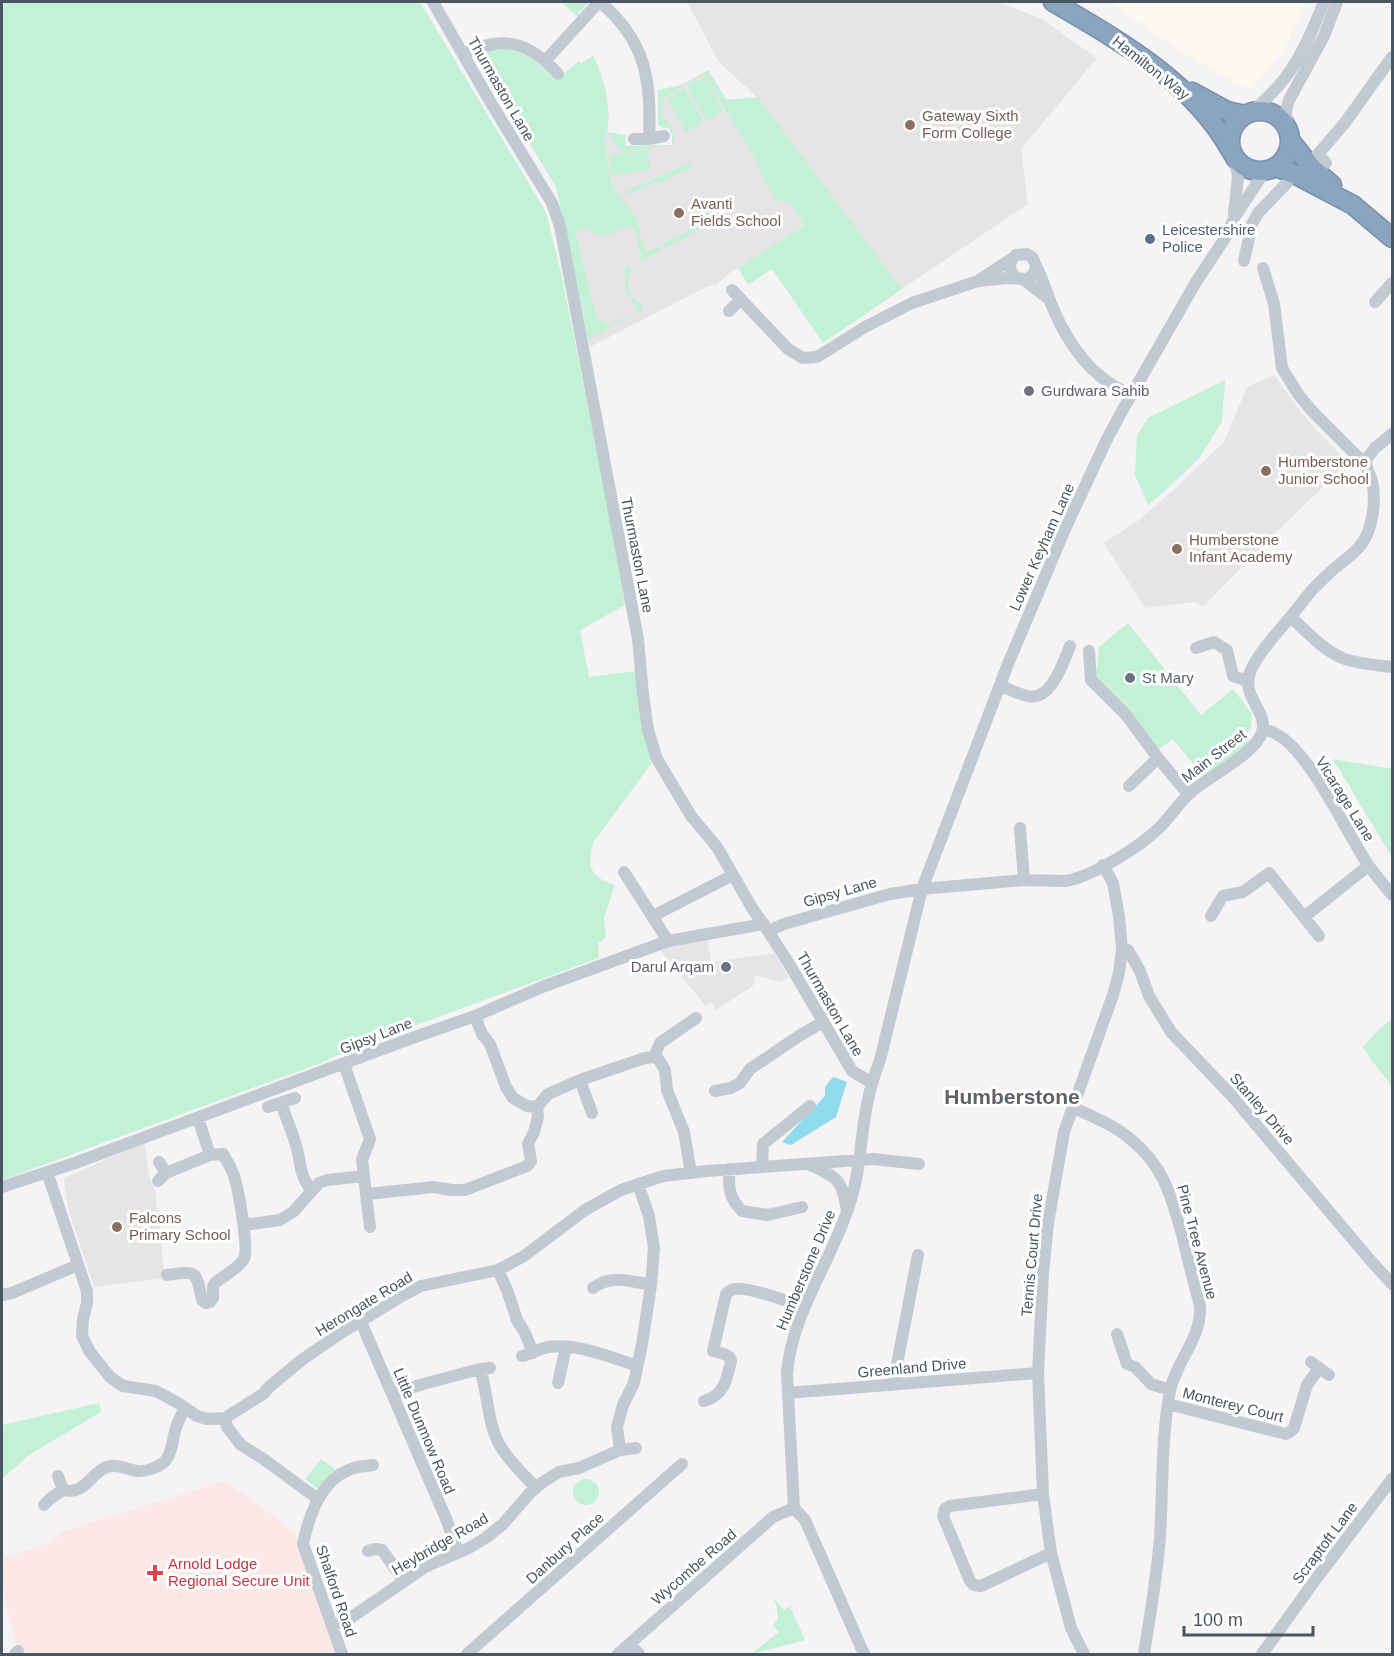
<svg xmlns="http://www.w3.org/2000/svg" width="1394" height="1656" font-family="Helvetica,sans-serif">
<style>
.commercial{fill:#fdf9ef}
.education{fill:#e6e4e5}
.medical{fill:#fce8e6}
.green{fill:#c3f1d5}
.water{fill:#90daee}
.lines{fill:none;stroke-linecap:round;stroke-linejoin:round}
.highway-casing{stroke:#7690ad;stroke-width:21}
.minor{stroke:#c1cad2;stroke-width:12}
.highway{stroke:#8ba5c1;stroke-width:18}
.education-dot{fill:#8d6e63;stroke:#fff;stroke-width:2}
.service-dot{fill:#5c6f8a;stroke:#fff;stroke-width:2}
.worship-dot{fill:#6b7280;stroke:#fff;stroke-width:2}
.health-dot{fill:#e0444e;stroke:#fff;stroke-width:2}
.labels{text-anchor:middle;stroke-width:6;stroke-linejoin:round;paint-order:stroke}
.street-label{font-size:15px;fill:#4a5661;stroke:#fff}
.education-label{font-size:15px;fill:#785e54;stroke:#fff;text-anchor:start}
.service-label{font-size:15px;fill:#4e5e75;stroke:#fff;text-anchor:start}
.worship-label{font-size:15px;fill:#5b616d;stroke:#fff;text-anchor:start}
.health-label{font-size:15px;fill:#be3a42;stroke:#fff;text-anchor:start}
.district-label{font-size:21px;font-weight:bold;fill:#5f6368;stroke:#fff}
</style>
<rect width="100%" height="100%" fill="#f5f3f3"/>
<path class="commercial" d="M1109 2H1306L1280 57 1250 90 1195 60Z"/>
<path class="education" d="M687 2H997L1040 18 1097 58 1021 149 1028 204 902 289 762 102 719 62Z
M593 56 604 82 609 117 607 132 626 135 625 146 672 145V135L669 128 661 127 658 124V90L682 85 708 70 805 225 727 275 716 285 708 286 590 347 572 257 556 187 516 121 547 72 555 81 579 61 581 64Z
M1274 375 1304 416 1348 463 1269 539 1203 607 1195 602 1145 608 1104 543 1139 520 1176 488 1224 442 1247 387Z
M707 937 711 962 774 953 789 977 780 982 755 975 753 986 716 1010 711 1003 706 1006 659 949Z
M144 1142 150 1179 155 1190 165 1278 94 1287 69 1212 64 1183 65 1178Z"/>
<path class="medical" d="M225 1481 294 1531 335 1654H19L2 1587V1559L53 1541 64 1531Z"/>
<path class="green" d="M2 2H420L546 212 561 273 607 502 625 605 580 630 589 677 636 671 653 761 593 843C587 867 590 877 615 885L604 918 606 938 598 943 599 958 408 1028 338 1055 321 1063 2 1180Z
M561 2H588V3L581 11 580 10 578 12 579 14 577 16Z
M508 49C528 53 542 65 555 81L579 61 581 64 593 56C605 80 611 105 607 132L626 135 625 146 672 145V135L669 128 661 127 658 124V90L682 85 708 70 726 100 758 97 902 289 823 343 772 269 748 285 738 268 805 225 789 201 785 203 781 200 778 201 775 199 760 173 761 168C743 136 722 106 704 74L665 96 662 100 665 105 662 108V114L664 119 671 124 673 134 674 145 622 152 607 132 604 133 610 181 638 221 640 231 638 232 639 235H641L642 237 640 238 642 246H644L646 253 658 246 660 250 640 263 638 261 642 259 634 227 621 228 614 233 606 236 597 235 588 228 575 231 598 322 604 320 607 326 638 311 625 289V274L624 268 630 266C631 272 629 274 628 281 627 292 633 300 643 305L641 310 588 340 572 257 556 187 477 54 489 50Z
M704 77 723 111 706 121 687 87Z
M684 88 703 122 686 132 667 98Z
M648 150 650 170 611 175 609 155Z
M689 163 691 167 658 184 656 182 628 195 626 191Z
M703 210 709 211V224L665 248H663L661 246 664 244 663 243 687 232 703 221Z
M1225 380 1222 421 1200 457 1168 488 1148 505 1135 475 1137 436 1148 418Z
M1128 623 1201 715 1233 689 1252 714 1251 728 1248 731 1250 739 1243 749 1203 776 1173 739 1159 749 1096 680 1099 647Z
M1332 759 1392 769V857L1339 769Z
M1392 1020V1086L1372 1061 1363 1047C1372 1037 1380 1026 1392 1020Z
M99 1403 101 1412 29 1455 2 1479V1425Z
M321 1459 335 1469 318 1489 305 1479Z
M573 1492a13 13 0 1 1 26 0a13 13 0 1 1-26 0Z
M774 1598 784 1610 790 1606 805 1640 751 1654 779 1632 773 1625 778 1619 777 1608Z"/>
<path class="water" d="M833 1077 847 1082 836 1117 791 1145 782 1142 825 1096V1087Z"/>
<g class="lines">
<g class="highway-casing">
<path id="highway" d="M1053 2C1120 41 1193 82 1231 151
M1192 92 1227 111 1245 115
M1230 141a30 30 0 1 1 60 0a30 30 0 1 1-60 0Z
M1290 140 1312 168 1332 185
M1276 167 1296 175 1353 205 1392 238"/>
</g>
<path class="minor" d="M433 2 491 103 552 203 560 226 638 639 643 695 648 730 657 759 691 816 717 847 752 908 768 931 791 967 852 1071 872 1083
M600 2C646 41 652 81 649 139
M463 54C502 35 529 41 558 74
M545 61 599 2
M1252 112C1264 101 1276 90 1285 78 1302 56 1314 27 1324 2
M1287 127 1286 111 1289 100 1324 36 1337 2
M634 139H649L664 136
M1326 163 1318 154 1344 124 1392 57
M1234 214 1238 177 1235 159
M1244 261 1252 224 1258 213 1287 183
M1036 266C1042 277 1046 289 1050 301 1062 332 1082 366 1111 384 1117 389 1125 391 1132 394
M1263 268 1274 304 1282 368 1298 394 1312 411 1360 459 1366 460
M1023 279 1050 300
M979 280 1013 258
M732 290 788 349 803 358 817 357 865 327 912 303 978 281 1007 278 1027 279 1034 274 1036 266 1033 258 1027 254 1016 255C1007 263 1009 273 1019 279
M1375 302 1392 283
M729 311 740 300
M1366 460 1375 448 1392 434
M1291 617C1306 631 1322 649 1342 658 1358 664 1376 665 1392 667
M1196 648 1214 642 1227 650 1233 676 1248 681
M1089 651 1091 680 1126 715 1158 758 1188 794
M1000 685C1008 689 1018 694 1027 696 1051 702 1063 663 1070 646
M1263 730C1302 730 1347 836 1369 866 1376 876 1385 886 1392 895
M1129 786 1158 758
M1020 828 1024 880
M624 872 668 941
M653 916 733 875
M1211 916 1223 896 1243 892 1269 873 1319 936
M1304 917 1368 866
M768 931 784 924 890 894 922 889 1024 880 1066 881C1093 876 1140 847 1160 827 1170 817 1179 803 1190 793 1206 778 1257 753 1262 732 1269 708 1235 696 1254 664 1263 648 1275 635 1287 621 1296 611 1304 599 1313 589 1320 582 1328 574 1336 567 1351 555 1365 546 1370 526 1374 512 1375 495 1372 481 1370 473 1365 468 1366 460
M1122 949 1128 950 1140 971 1149 996 1171 1032 1231 1095 1371 1261 1392 1284
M475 1016 482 1034 490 1044 506 1087 513 1098 527 1106 537 1107 548 1094 580 1080 645 1058 654 1057
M344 1064 370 1139 362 1160 370 1227
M580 1080 592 1113
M715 1091 731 1088 740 1083 750 1069 799 1036 823 1022
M281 1103C286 1118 293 1133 297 1149 301 1164 300 1178 312 1190
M268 1107 295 1098
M1072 1107C1091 1116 1112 1124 1129 1138 1164 1165 1172 1198 1183 1238 1188 1261 1194 1283 1200 1306 1202 1338 1176 1361 1170 1391 1161 1438 1163 1489 1160 1537 1157 1576 1150 1616 1144 1654
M159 1162 166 1173
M810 1165C838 1177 842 1180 847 1211
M762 1167 763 1144 810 1106
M729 1169C729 1189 728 1196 742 1211L768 1215 802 1207
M47 1172 87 1291V1303L83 1319 82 1336 90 1352 110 1377 123 1386 156 1391 178 1403 197 1416 207 1419 225 1418 263 1394 270 1386 303 1359 338 1335 402 1296 421 1286 498 1270 524 1256 585 1210 621 1190 663 1176 707 1171 873 1159 919 1164
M691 1173 684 1132 667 1090 665 1070 659 1060 654 1057 660 1043 696 1018
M158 1181 166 1173 210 1155
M2 1187 75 1163 412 1038 475 1016 542 987 668 941 764 924
M367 1194 434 1187 451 1190H465L527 1166 531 1161 528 1144 534 1132 538 1117 537 1107
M244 1225 280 1220 293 1212 319 1183 327 1180 363 1176
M498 1270 507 1290 517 1320 525 1333 533 1353
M167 1275C197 1271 196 1270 202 1300L206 1303 210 1302 213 1298V1286L215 1283C222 1277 240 1267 244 1259 249 1248 238 1183 232 1171 230 1165 226 1160 223 1154L210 1155 198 1118
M593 1288C611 1274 630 1281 651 1285
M2 1295 12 1293 78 1265
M361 1322 447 1521 458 1553
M1117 1334 1127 1364 1135 1367 1151 1384 1170 1390
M522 1356C531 1354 540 1348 549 1347 576 1343 611 1357 637 1366
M1311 1362 1329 1375
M480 1369C488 1393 487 1421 499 1444 508 1460 523 1474 536 1488
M558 1383 566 1347
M893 1385 918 1255
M788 1393 1038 1373
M393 1394 423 1384 480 1369 490 1368
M704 1401C724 1396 727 1379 731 1361 730 1354 720 1353 713 1351L726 1294C729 1291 730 1290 734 1289 746 1286 791 1302 804 1307
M1168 1404 1286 1434 1290 1432 1294 1428 1307 1385 1319 1368
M225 1418 227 1427 241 1445 262 1458 318 1499
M620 1450 617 1427 623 1405 634 1383 642 1344 651 1285 654 1248 649 1216 638 1184
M58 1476 63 1490
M1043 1494 950 1506 945 1509 943 1516 970 1581 974 1585 981 1586 1051 1553
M44 1505 51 1498 63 1490C82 1495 88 1479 101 1470 114 1461 124 1469 137 1471 146 1472 160 1467 166 1460 174 1449 172 1437 177 1425 179 1419 182 1414 185 1408
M368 1551 375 1549 382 1550 404 1581
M332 1625 346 1621 425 1567 469 1548 487 1537 503 1524 530 1493 543 1482 559 1472 579 1468 620 1450 636 1448
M630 1644 639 1654
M15 1654 18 1651
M342 1654 303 1544C309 1515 322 1477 354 1468 360 1466 367 1466 373 1465
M467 1654 682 1464
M618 1654 773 1517 794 1508
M864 1654 805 1520 794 1508 787 1373C792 1312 832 1261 850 1203 859 1176 860 1149 864 1122 867 1101 872 1080 880 1060L922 889 1008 664 1066 527 1106 441 1122 411 1196 282 1227 235 1234 218 1265 171
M1084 1654 1071 1628 1051 1553 1043 1494 1038 1373 1043 1274 1048 1223 1064 1132 1113 995 1119 973 1122 949 1119 916 1113 883 1103 865
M1262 1654 1316 1579 1392 1479"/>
<use href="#highway" class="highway"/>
</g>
<g class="education-dot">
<circle cx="910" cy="125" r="6"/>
<circle cx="679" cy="213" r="6"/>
<circle cx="1266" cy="471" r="6"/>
<circle cx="1177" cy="549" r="6"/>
<circle cx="117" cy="1227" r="6"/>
</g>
<circle class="service-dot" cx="1150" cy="239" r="6"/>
<g class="worship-dot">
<circle cx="1029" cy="391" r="6"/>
<circle cx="1130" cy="678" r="6"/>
<circle cx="726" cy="967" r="6"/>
</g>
<path class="health-dot" d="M152 1564h6v6h6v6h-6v6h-6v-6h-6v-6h6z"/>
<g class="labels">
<g class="street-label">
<text transform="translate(1151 68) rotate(38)" y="5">Hamilton Way</text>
<text transform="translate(501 89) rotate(60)" y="5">Thurmaston Lane</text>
<text transform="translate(1042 547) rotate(-66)" y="5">Lower Keyham Lane</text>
<text transform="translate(637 555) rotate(79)" y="5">Thurmaston Lane</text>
<text transform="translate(1214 756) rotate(-38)" y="5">Main Street</text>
<text transform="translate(1345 799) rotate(58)" y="5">Vicarage Lane</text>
<text transform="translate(840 892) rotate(-16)" y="5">Gipsy Lane</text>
<text transform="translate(830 1004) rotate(60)" y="5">Thurmaston Lane</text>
<text transform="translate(376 1036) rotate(-21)" y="5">Gipsy Lane</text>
<text transform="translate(1262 1109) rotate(49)" y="5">Stanley Drive</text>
<text transform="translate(1197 1242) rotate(75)" y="5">Pine Tree Avenue</text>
<text transform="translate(1032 1255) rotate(-85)" y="5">Tennis Court Drive</text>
<text transform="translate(806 1270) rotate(-67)" y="5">Humberstone Drive</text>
<text transform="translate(364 1304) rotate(-31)" y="5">Herongate Road</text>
<text transform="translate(912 1368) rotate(-5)" y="5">Greenland Drive</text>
<text transform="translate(1233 1405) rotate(14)" y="5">Monterey Court</text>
<text transform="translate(424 1431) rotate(67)" y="5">Little Dunmow Road</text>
<text transform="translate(1325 1543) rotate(-53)" y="5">Scraptoft Lane</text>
<text transform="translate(440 1544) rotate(-30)" y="5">Heybridge Road</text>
<text transform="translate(565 1548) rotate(-42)" y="5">Danbury Place</text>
<text transform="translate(694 1567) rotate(-41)" y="5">Wycombe Road</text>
<text transform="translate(336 1591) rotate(71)" y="5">Shalford Road</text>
</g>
<g class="education-label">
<text x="922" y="121">Gateway Sixth<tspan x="922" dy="17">Form College</tspan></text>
<text x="691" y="209">Avanti<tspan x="691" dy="17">Fields School</tspan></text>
<text x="1278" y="467">Humberstone<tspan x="1278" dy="17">Junior School</tspan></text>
<text x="1189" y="545">Humberstone<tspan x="1189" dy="17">Infant Academy</tspan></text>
<text x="129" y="1223">Falcons<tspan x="129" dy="17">Primary School</tspan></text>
</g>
<g class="service-label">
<text x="1162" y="235">Leicestershire<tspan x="1162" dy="17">Police</tspan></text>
</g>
<g class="worship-label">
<text x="1041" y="396">Gurdwara Sahib</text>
<text x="1142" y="683">St Mary</text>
<text x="714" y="972" text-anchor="end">Darul Arqam</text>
</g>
<g class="health-label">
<text x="168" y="1569">Arnold Lodge<tspan x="168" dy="17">Regional Secure Unit</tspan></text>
</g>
<g class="district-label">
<text x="1012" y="1104">Humberstone</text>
</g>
</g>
<rect width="1394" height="1656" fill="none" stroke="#4a5661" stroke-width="6"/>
<path d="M1184 1626v9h129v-9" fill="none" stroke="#4a5661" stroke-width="3"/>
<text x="1193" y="1626" font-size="18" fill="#4a5661" stroke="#ffffff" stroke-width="4.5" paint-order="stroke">100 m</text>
</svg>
